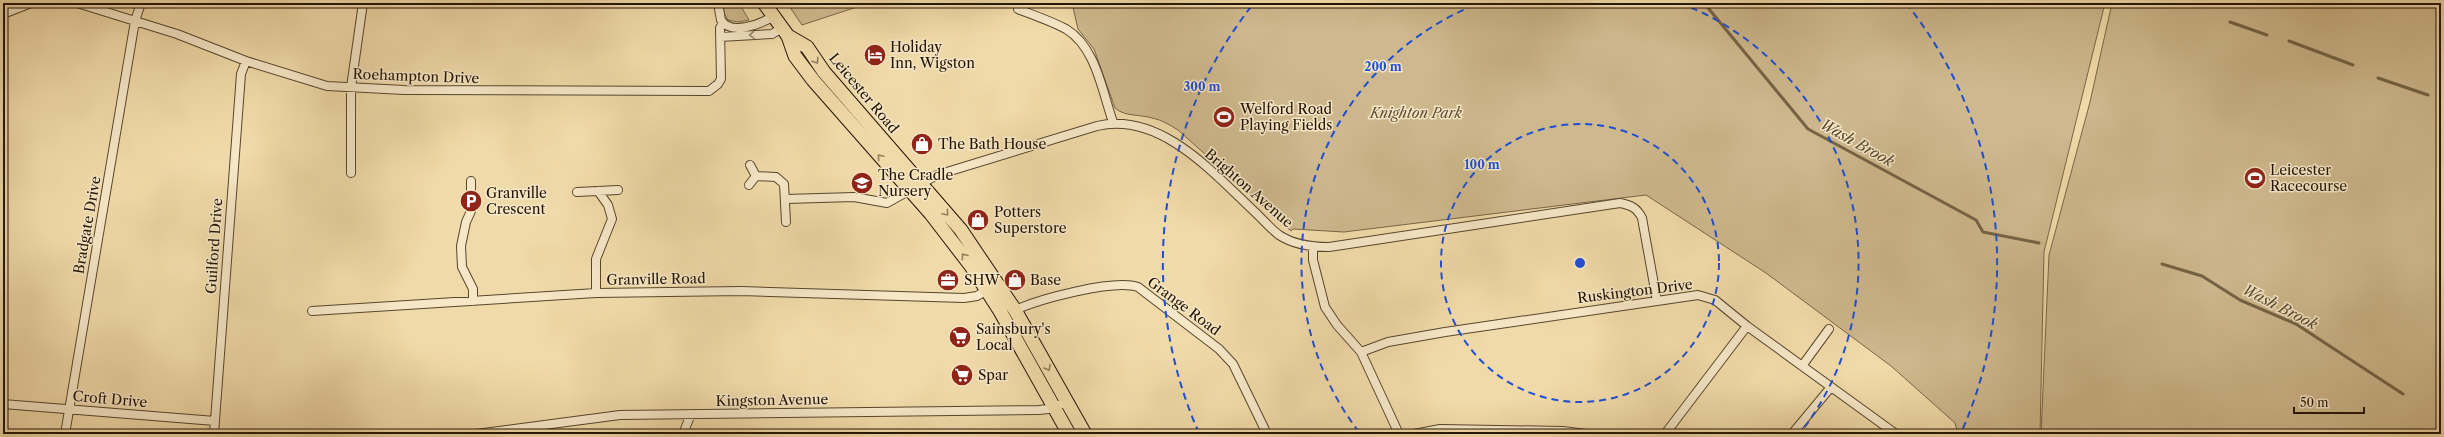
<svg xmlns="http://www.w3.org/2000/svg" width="2444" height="437" font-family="'Libre Caslon Text',serif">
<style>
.green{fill:#ceb88d;stroke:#786648}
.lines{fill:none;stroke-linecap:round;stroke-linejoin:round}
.stream{stroke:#746344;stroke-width:3}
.street-casing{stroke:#56462c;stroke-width:10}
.primary-casing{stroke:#221402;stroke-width:15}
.street{stroke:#f6e7c7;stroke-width:8}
.primary{stroke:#f1daa9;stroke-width:13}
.oneway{stroke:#97886e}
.oneway2{stroke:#94815e}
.ring{fill:none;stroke:#1d4ed8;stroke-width:2;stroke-dasharray:7 5}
.labels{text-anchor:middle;stroke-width:3;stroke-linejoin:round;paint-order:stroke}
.poi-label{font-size:14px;fill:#221402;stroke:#f6e7c7;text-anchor:start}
.street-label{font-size:14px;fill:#221402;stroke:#f6e7c7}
.park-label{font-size:14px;font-style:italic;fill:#5e4d33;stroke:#f6e7c7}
.water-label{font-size:15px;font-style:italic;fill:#59482e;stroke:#f6e7c7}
.centre{fill:#1d4ed8;stroke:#f6e7c7;stroke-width:2}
.ring-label{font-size:12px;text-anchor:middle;font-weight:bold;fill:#1d4ed8;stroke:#f6e7c7;stroke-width:3;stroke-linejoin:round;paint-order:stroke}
</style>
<rect width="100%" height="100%" fill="#f1daa9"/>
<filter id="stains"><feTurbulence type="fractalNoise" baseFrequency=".005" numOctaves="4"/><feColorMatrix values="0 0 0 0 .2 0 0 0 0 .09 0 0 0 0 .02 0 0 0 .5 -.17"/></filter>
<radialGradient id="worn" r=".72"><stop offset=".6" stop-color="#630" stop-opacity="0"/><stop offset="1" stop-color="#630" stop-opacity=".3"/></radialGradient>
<path class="green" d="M723 3H739L749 20 738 22 728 20 724 13Z
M787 3H869L802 25Z
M1072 3H2105L2044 252 2040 434H1958L1955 423 1891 366 1766 273 1646 195 1344 232 1293 229 1291 231 1178 130C1170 125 1162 120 1152 118 1139 114 1125 117 1115 108L1094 49 1078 29Z
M2112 3H2441V434H2041L2049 255 2090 102Z"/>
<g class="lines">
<path class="stream" d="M1704 3 1808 129 1976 220 1983 232 2039 243
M2230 22 2267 35
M2289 41 2353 65
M2378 78 2428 95
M2162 264 2202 276 2240 300 2296 324 2403 394"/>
<g class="street-casing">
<path id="street" d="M77 3 177 34 246 61 327 86 404 90 709 91 718 84 721 79 720 28 723 23
M718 3 721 20C731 36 761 24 774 16
M1018 9C1033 15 1051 21 1066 29 1096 47 1102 91 1113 122
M3 14 31 3
M720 37 772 34 782 28
M351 173V87L363 3
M756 176 776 177 784 184 786 222
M471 181V211L466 222 461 246 462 267 473 289V301
M749 185 756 176 750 165
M577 192 618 190
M786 199 854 197 887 203 937 175 1097 126C1161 111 1214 174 1257 214 1264 221 1271 229 1279 235 1294 245 1312 247 1329 247L1620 203C1631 205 1637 208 1642 218L1657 301
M1313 247V260L1325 307 1337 325 1361 352 1399 434
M596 293V259L612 219 608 205 598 191
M1015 310C1040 299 1113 279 1138 287L1219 349 1233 364 1267 434
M312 311 596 293 741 291 964 298 977 296 990 288
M1361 352 1388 342 1445 332 1698 295 1715 300 1747 326 1896 434
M1802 366 1829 329
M3 404 215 421
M65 434 135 21 141 3
M214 434 241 74 246 61
M476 434 620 415 1039 410 1049 409 1067 402
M683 434 691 414
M1414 434 1440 429 1563 431 1586 434
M1665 434 1747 326
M1792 434 1831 387"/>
</g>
<g class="primary-casing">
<path id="primary" d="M764 3 788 36 795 56 813 80 931 214 971 266 1000 311 1069 434
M788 36 807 47 824 72 961 230 1015 310 1085 434"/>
</g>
<use href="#street" class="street"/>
<use href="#primary" class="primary"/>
</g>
<defs><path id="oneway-chevron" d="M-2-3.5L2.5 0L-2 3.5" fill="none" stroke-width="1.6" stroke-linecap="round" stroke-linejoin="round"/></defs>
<use class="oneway" href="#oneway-chevron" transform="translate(752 35) rotate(177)"/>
<g class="oneway2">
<use href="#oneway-chevron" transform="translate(816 61) rotate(56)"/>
<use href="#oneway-chevron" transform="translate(880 157) rotate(-131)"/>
<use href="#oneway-chevron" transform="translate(946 213) rotate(50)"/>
<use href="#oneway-chevron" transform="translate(964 256) rotate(-126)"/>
<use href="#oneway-chevron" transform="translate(1048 368) rotate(60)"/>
</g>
<g class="ring">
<circle cx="1580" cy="263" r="139"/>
<path d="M1359 432A278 278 0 0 1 1480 3M1680 3A278 278 0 0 1 1801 432"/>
<path d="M1199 433A417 417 0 0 1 1254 3M1906 3A417 417 0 0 1 1961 433"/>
</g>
<defs>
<g id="hotel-disc" transform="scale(1.15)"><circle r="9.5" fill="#8f2418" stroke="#f6e7c7"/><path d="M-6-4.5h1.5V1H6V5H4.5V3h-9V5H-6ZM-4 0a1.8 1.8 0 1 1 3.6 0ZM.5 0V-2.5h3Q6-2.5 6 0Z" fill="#fff"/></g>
<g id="stadium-disc" transform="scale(1.15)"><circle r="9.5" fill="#8f2418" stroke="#f6e7c7"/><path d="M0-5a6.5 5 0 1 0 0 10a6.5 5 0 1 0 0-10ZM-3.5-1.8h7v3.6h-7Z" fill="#fff"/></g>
<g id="shop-disc" transform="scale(1.15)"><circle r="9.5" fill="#8f2418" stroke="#f6e7c7"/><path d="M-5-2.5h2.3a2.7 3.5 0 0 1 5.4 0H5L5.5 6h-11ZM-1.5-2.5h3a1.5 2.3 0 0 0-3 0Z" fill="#fff"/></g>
<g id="school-disc" transform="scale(1.15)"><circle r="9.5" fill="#8f2418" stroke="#f6e7c7"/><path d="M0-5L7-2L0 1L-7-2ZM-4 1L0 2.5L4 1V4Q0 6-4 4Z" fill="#fff"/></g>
<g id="parking-disc" transform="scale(1.15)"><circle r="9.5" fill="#8f2418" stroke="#f6e7c7"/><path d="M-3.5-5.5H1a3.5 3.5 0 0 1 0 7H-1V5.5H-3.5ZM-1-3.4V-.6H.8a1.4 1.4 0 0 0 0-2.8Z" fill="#fff"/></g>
<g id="office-disc" transform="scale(1.15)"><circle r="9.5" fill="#8f2418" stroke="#f6e7c7"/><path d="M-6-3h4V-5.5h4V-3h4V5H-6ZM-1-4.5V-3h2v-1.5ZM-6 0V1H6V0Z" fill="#fff"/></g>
<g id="supermarket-disc" transform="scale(1.15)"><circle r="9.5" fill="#8f2418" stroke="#f6e7c7"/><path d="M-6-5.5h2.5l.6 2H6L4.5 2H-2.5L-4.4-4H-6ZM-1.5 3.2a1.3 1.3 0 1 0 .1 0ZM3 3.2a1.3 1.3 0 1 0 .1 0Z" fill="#fff"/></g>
</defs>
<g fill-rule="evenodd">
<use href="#hotel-disc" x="875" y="55"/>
<use href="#stadium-disc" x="1224" y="117"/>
<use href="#shop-disc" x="922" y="144"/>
<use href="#stadium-disc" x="2255" y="178"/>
<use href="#school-disc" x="862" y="183"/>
<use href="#parking-disc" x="471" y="201"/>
<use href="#shop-disc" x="978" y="220"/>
<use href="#office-disc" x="948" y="280"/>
<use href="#shop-disc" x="1015" y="280"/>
<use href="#supermarket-disc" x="960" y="337"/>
<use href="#supermarket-disc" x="962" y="375"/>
</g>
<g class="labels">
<g class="poi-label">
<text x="890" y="52">Holiday<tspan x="890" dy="16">Inn, Wigston</tspan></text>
<text x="1240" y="114">Welford Road<tspan x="1240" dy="16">Playing Fields</tspan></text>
<text x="938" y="149">The Bath House</text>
<text x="2270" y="175">Leicester<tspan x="2270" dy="16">Racecourse</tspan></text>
<text x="878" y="180">The Cradle<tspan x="878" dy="16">Nursery</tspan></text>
<text x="486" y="198">Granville<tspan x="486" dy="16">Crescent</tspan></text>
<text x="994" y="217">Potters<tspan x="994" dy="16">Superstore</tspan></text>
<text x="964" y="285">SHW</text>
<text x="1030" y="285">Base</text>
<text x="976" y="334">Sainsbury's<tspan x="976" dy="16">Local</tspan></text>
<text x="978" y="380">Spar</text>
</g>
<g class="street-label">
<text transform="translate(416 76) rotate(2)" y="5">Roehampton Drive</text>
<text transform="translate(864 93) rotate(50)" y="5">Leicester Road</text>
<text transform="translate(1249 188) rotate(41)" y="5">Brighton Avenue</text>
<text transform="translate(87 225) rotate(-80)" y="5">Bradgate Drive</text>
<text transform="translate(214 246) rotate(-86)" y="5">Guilford Drive</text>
<text transform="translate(656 279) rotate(-1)" y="5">Granville Road</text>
<text transform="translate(1635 291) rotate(-7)" y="5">Ruskington Drive</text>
<text transform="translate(1184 306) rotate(37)" y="5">Grange Road</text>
<text transform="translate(110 399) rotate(5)" y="5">Croft Drive</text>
<text transform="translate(772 400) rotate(-1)" y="5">Kingston Avenue</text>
</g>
<g class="park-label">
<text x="1416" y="118">Knighton Park</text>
</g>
<g class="water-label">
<text transform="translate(1857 143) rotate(29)" y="5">Wash Brook</text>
<text transform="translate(2280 307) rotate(27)" y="5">Wash Brook</text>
</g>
</g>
<circle cx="1580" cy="263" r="6" class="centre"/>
<g class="ring-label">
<text x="1383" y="71">200 m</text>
<text x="1202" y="91">300 m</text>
<text x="1482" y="169">100 m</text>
</g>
<rect width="2444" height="437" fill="none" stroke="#f1daa9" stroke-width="16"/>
<rect x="4" y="4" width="2436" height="429" fill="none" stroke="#221402" stroke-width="2"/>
<rect x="8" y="8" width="2428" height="421" fill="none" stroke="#221402"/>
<path d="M2294 407v6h70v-6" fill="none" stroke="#221402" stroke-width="2"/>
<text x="2300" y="407" font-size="12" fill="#221402" stroke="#f6e7c7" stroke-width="3" paint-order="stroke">50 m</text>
<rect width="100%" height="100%" filter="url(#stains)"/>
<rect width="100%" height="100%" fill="url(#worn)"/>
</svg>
